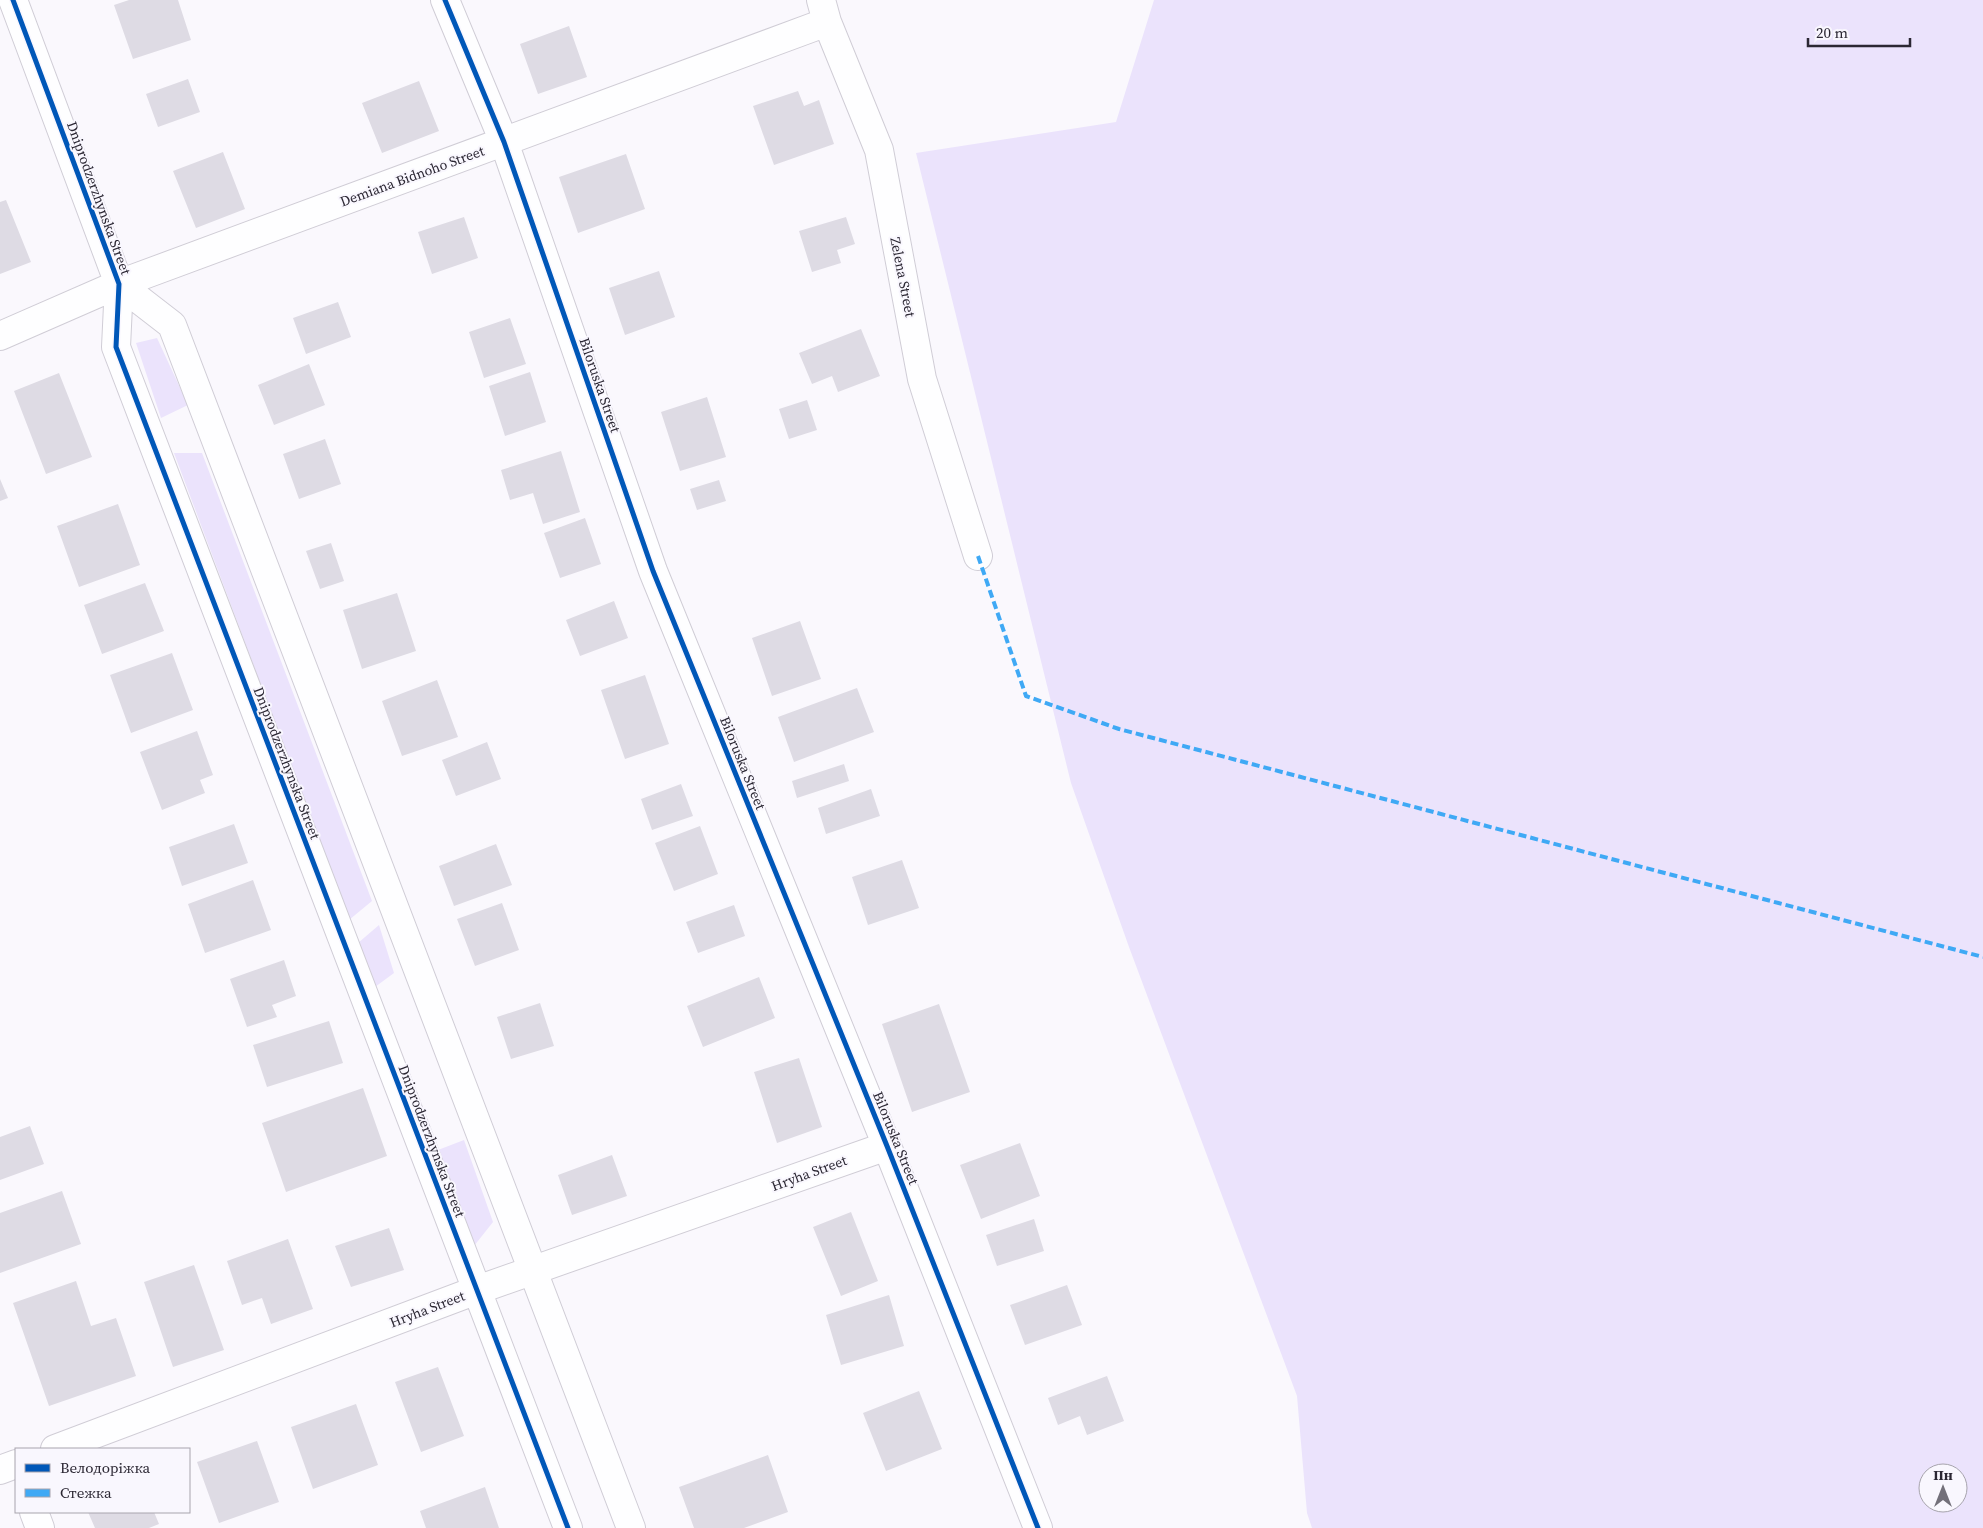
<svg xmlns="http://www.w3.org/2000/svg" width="1983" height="1528" font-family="'Source Serif 4',serif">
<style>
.green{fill:#ebe3fc;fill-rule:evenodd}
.building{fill:#dedbe4}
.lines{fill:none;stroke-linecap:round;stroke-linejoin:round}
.minor-casing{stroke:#d0cdd6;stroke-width:30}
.minor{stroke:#fefeff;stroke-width:28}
.quiet{stroke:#3fa9f5;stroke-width:4;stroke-dasharray:8 4;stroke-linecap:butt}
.cycleway-casing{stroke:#f9f7fe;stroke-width:8}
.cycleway{stroke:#0057b8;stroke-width:5}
.labels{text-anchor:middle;stroke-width:4;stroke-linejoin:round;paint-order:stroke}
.street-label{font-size:14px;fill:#2b2733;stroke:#f9f7fe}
</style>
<rect width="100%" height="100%" fill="#faf8fd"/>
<path class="green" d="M1154 0H1983V1528H1312L1307 1513 1297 1396 1129 947 1071 783 916 153 1116 122ZM1928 1473H1958V1503H1928Z
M157 338 188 405 161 418 136 343Z
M174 453H202L372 901 349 920Z
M379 925 394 973 375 987 358 943Z
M464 1140 493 1222 474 1246 438 1150Z"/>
<path class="building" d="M129 0H178L191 40 133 59 114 5Z
M569 26 587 77 538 94 520 44Z
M188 79 200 112 158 127 146 94Z
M419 81 439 131 382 153 362 103Z
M798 91 804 106 819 100 834 144 774 165 753 106Z
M223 152 245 209 196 228 173 171Z
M626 154 645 209 578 233 559 177Z
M6 200 31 262 0 274V202Z
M464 217 478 258 432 274 418 232Z
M846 217 855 244 837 250 841 263 812 272 799 231Z
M659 271 675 317 625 335 609 288Z
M338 302 351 337 306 354 293 318Z
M510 318 526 364 484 378 469 332Z
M861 329 880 376 838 392 832 376 812 384 799 353Z
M309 364 325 405 274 425 258 385Z
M530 372 546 422 505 436 489 386Z
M59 373 92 457 46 474 14 391Z
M707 397 726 457 680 471 661 412Z
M807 400 817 430 789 439 779 409Z
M325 439 341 484 299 499 283 454Z
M561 451 580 512 543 524 533 493 510 500 501 470Z
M0 479 8 498 0 501Z
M719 480 726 501 697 510 690 489Z
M118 504 140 565 79 587 57 526Z
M585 518 601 564 560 578 544 533Z
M331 543 344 581 320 589 306 551Z
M145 583 164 631 102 654 84 605Z
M397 593 416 651 362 669 343 610Z
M614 601 628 638 580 656 566 620Z
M800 621 821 679 772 696 752 638Z
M172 653 193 710 131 733 110 675Z
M645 675 669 744 625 759 601 690Z
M437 680 458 737 402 756 382 701Z
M857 688 874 732 794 762 778 717Z
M197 731 213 775 200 780 205 793 162 810 140 752Z
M487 742 501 779 456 796 442 760Z
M844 764 849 781 797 798 792 781Z
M681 784 693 816 652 830 641 799Z
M871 789 880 816 826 834 818 808Z
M234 824 248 863 182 886 169 847Z
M700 826 718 874 674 891 655 843Z
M496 844 512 885 454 906 439 866Z
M902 860 919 908 868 925 852 877Z
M253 880 271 930 205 953 188 904Z
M502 903 519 950 475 966 457 919Z
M734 905 745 936 698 953 686 922Z
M284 960 296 996 272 1005 277 1017 247 1027 230 979Z
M759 977 775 1018 703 1047 687 1006Z
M540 1003 554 1046 511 1059 497 1017Z
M939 1004 970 1092 912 1112 882 1024Z
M329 1021 343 1063 267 1087 253 1045Z
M799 1058 822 1127 777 1143 754 1072Z
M363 1088 387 1156 286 1192 262 1123Z
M30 1126 44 1164 0 1180V1137Z
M1020 1143 1040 1196 981 1219 960 1165Z
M612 1155 627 1196 572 1215 558 1175Z
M62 1191 81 1244 0 1273V1213Z
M851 1212 878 1281 841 1296 813 1227Z
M1034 1219 1044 1251 997 1266 986 1235Z
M389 1228 404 1270 351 1287 335 1246Z
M288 1239 313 1309 271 1324 262 1298 242 1305 227 1261Z
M194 1265 224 1350 173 1367 144 1282Z
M76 1281 91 1326 116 1318 136 1376 49 1406 13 1303Z
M1067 1285 1082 1325 1025 1345 1010 1305Z
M889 1295 904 1346 841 1365 826 1315Z
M438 1367 464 1436 421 1452 395 1382Z
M1107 1376 1124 1421 1087 1435 1080 1416 1058 1425 1048 1398Z
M919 1391 942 1449 886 1471 863 1413Z
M356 1404 378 1465 313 1489 291 1427Z
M257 1441 279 1502 219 1523 197 1462Z
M768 1455 788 1512 744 1528H694L679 1487Z
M485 1487 499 1528H426L420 1511Z
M88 1512H154L159 1524 149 1528H95Z"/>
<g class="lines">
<g class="minor-casing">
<path id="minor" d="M13 0 119 284 116 347 568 1528
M445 0 504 142 653 571 887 1146 1038 1528
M821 0 827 22 879 150 922 379 978 556
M119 284 172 325 631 1528
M0 336 119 284 827 22
M55 1449 477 1290 887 1146
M0 1470 16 1464
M34 1512 40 1528"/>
</g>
<use href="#minor" class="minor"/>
<path class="quiet" d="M978 556 1026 696 1119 729 1983 957"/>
<g class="cycleway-casing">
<path id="cycleway" d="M13 0 119 284 116 347 568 1528
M445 0 504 142 653 571 887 1146 1038 1528"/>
</g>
<use href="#cycleway" class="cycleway"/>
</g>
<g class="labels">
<g class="street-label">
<text transform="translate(412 176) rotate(-20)" y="5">Demiana Bidnoho Street</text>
<text transform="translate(99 198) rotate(70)" y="5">Dniprodzerzhynska Street</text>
<text transform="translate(903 277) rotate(79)" y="5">Zelena Street</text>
<text transform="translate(600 385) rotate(71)" y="5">Biloruska Street</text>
<text transform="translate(287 763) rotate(69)" y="5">Dniprodzerzhynska Street</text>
<text transform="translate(743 763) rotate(68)" y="5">Biloruska Street</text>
<text transform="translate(896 1138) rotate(68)" y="5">Biloruska Street</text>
<text transform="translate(432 1141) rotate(69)" y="5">Dniprodzerzhynska Street</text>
<text transform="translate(809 1173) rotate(-20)" y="5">Hryha Street</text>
<text transform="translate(427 1309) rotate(-21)" y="5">Hryha Street</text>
</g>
</g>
<rect x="15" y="1448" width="175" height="65" fill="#f9f7fe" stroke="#a7a4ad"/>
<rect x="25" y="1464" width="25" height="8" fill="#0057b8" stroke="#a7a4ad"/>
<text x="60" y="1473" font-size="15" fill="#2b2733">Велодоріжка</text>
<rect x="25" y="1489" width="25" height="8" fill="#3fa9f5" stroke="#a7a4ad"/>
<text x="60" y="1498" font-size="15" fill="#2b2733">Стежка</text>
<g transform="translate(1943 1488)"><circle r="24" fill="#f9f7fe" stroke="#a7a4ad"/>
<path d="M0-4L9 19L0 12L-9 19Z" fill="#73707a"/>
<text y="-8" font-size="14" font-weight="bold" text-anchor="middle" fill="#2b2733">Пн</text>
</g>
<path d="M1808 38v8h102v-8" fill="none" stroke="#2b2733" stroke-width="2.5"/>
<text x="1816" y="38" font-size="15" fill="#2b2733" stroke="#f9f7fe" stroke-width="4" paint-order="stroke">20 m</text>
</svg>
